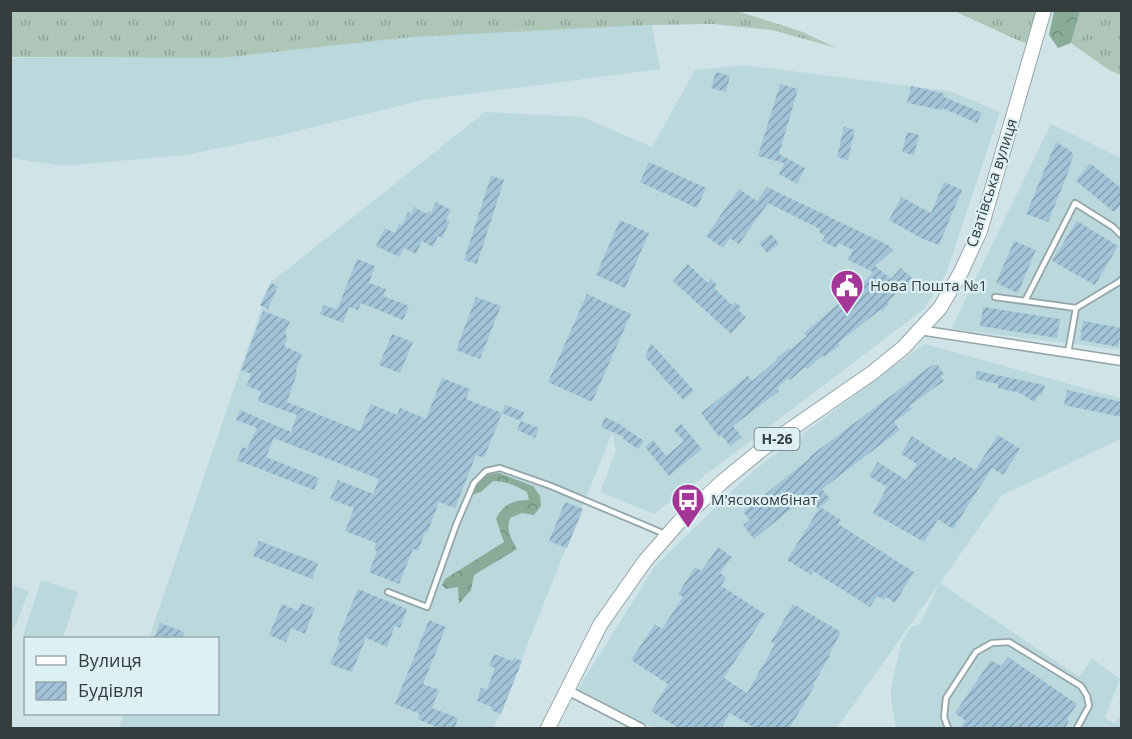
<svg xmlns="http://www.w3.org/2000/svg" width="1132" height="739" font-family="'Open Sans',sans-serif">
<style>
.built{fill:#bbd8dc}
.grass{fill:url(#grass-tufts)}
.forest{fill:url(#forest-crowns)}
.building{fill:url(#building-hatch)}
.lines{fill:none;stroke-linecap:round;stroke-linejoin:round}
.lane-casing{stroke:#93a5a9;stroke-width:8}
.street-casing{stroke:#93a5a9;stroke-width:11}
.primary-casing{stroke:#93a5a9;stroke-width:16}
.lane{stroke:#fff;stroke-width:4.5}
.street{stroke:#fff;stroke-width:8}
.primary{stroke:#fff;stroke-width:14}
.labels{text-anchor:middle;stroke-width:4.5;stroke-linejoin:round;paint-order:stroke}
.shield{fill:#ddf1f5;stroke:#687376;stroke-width:1.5}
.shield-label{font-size:14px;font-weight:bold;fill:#363d3f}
.street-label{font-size:15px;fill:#363d3f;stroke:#ddf1f5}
.poi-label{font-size:15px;fill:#363d3f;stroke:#ddf1f5;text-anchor:start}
</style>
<defs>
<pattern id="grass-tufts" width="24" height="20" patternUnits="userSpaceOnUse" patternTransform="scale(1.5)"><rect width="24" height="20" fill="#aec6b8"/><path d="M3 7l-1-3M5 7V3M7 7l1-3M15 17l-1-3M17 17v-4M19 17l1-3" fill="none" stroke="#8ea297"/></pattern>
<pattern id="forest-crowns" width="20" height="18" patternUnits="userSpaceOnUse" patternTransform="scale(1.5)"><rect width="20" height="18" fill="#89ac99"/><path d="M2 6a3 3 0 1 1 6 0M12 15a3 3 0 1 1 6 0" fill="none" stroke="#718d7e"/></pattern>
<pattern id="building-hatch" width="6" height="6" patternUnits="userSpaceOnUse" patternTransform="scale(1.5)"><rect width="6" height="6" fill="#a1c4d9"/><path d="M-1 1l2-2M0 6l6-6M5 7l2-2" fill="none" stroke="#84a0b1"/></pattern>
</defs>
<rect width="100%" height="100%" fill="#d0e4e8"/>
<path class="built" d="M649 10 660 69 423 100 277 136 186 155 62 166 11 158 10 58H221Z
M744 65 949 91 1000 112 946 274 924 309 654 514 600 492 616 451 612 433 494 728H119L124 714H218V638H149L271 280H274L485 112 582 117 652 147 695 70Z
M1051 124 1121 158V350L951 329Z
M924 344 1121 398V439L1002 495 940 583 1079 677 1092 659 1120 679 1105 717 1115 724 1121 715V728H896L891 700V688L901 643 911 627 920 624 939 584 837 728H653L578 689 655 566 753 471Z
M41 580 78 592 63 638H30L23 636Z
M14 585 29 591 14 629 11 625 10 595Z"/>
<path class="grass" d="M11 10H734L800 31 837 48 772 30 713 24 647 25 411 37 221 58 11 57Z
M954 11H1038L1029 43 1022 42Z
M1080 11H1121V75L1109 70 1071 43Z"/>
<path class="forest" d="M1054 11H1080L1071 43 1058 48 1049 35Z
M499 473 533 486 540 496 541 506 534 515 522 513 510 518C506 530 511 539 517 549L474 575 471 590 459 604 458 587 446 589 442 585 445 579 504 542 496 519C503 504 514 500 529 500L527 492C516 486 506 481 493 481L481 492 472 495C479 479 481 474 499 473Z"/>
<path class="building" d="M716 72 730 76 726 92 711 88Z
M780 84 798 89 779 154 805 168 797 184 779 174 784 163 758 156Z
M911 86 945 94 944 97 982 113 977 123 942 108V110L907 103Z
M844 127 855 130 848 160 837 157Z
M907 132 919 135 914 155 902 152Z
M1056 142 1071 151 1073 155 1068 173 1048 222 1026 214Z
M649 162 706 188 697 208 640 182Z
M1090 163 1122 189V203L1114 212 1076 181Z
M491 176 504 180 477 264 464 260Z
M944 182 962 190 939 245 921 238 889 220 901 197 931 213Z
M767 187 888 245 893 250 875 266 891 279 901 268 912 278 887 302 889 304 882 311 880 310 838 343 840 345 824 357 823 355 807 369 805 367 790 380 788 378 777 388 779 391 733 426 742 437 730 446 721 435 719 437 701 413 748 376 752 381 777 360 776 359 789 348 791 349 807 336 804 333 861 285 873 272 848 260 853 250 839 243 836 248 822 241 825 236 819 232 820 229 768 203 739 244 730 238 723 248 706 236 739 189 757 201Z
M436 202 451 210 446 220 450 221 442 238 438 236 433 247 422 241 416 254 404 248 399 257 376 246 385 228 395 233 399 224 402 225 408 212 411 214 414 207 427 214 428 211 431 213Z
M620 220 649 233 625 288 596 275Z
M1077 221 1118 246 1095 285 1052 261Z
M771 234 779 244 767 253 759 243Z
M1014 241 1036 250 1018 293 996 283Z
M357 259 375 266 369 283 386 289 383 296 409 306 403 320 361 303 358 310 349 307 343 323 320 314 324 305 337 310Z
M688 264 708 283 711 279 717 285 714 288 732 305 735 302 741 307 738 310 746 317 731 334 673 281Z
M271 283 278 286 268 309 260 305Z
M587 294 631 314 592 402 548 382Z
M476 297 501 306 480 359 456 350Z
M983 307 1060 319 1057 338 980 326Z
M263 311 290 321 285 333 287 337V340L284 346 302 354 296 369 297 374 287 402 360 431 371 404 397 415 400 408 426 419 442 378 470 389 466 399 502 413 484 458 476 455 455 508 439 502 427 533 425 532 418 551 413 549 399 584 369 572 377 551 374 550 376 543 345 531 354 508 330 499 338 480 373 494 379 479 274 438 266 457 319 478 314 490 237 460 242 447 247 449 257 428 236 420 240 410 291 432 297 415 258 401 261 391 246 386 252 374 241 370Z
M1083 321 1122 328 1118 347 1080 340Z
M392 334 413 342 400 373 379 365Z
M651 343 694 391 683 400 645 357Z
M937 364 944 374 941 377 944 381 909 406 912 409 894 422 900 430 822 489 830 499 820 507 841 520 838 524 914 572 895 603 886 597 884 600 877 596 870 607 813 571 811 575 787 560 820 507 818 509 807 496 754 539 743 525 750 520 743 512 810 458 809 457 932 365 933 366Z
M977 371 1045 385 1042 395H1039L1034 402 1020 393 998 388V384L975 379Z
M1067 390 1122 402V417L1064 405Z
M505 405 524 412 521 421 502 413Z
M605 417 619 424 644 441 638 449 623 439 624 437 601 427Z
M521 421 539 428 535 438 517 430Z
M681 424 702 449 669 476 645 447 653 440 666 456 684 441 674 430Z
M998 435 1020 449 1003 475 992 468 953 529 938 519 924 542 873 513 887 487 869 476 878 462 906 480 917 464 901 454 912 436 951 461 954 457 975 470Z
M565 502 583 509 567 548 549 541Z
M259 541 318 563 312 579 253 556Z
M718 547 732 557 720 573 726 577 721 586 765 614 724 678 747 693 775 644 771 642 793 604 841 632 829 655 830 656 813 684 815 685 789 729H756L730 713 721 729H680L651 711 668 684 631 660 655 624 662 629 683 597 678 594 695 567 701 571Z
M358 589 407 609 400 628 395 626 387 647 366 638 352 672 330 664 340 641 337 640Z
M301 603 315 608 305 634 291 628 286 642 269 635 282 604 298 611Z
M429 620 446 627 423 684 439 690 432 708 458 718 454 729H440L418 719 420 714 395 704Z
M160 623 184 632 182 639H154Z
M494 654 512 661 514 658 522 661 501 714 491 710 492 707 477 701 481 688 487 690 495 668 489 666Z
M1008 657 1077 704 1067 719 1069 721 1064 729H960L965 720 955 713 991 660 1001 666Z"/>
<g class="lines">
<g class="lane-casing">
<path id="lane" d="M995 297 1076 308 1068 353
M1025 301 1075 203 1113 227 1122 236
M1076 308 1119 282 1122 279
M388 592 427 607 456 525 474 483 486 471 500 468 551 486 665 534
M948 728 944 717 946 698 976 652 992 643 1009 642 1081 686 1087 696 1089 706 1077 728"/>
</g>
<g class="street-casing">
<path id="street" d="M919 330 1122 361
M567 690 641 728"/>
</g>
<g class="primary-casing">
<path id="primary" d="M548 728 600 625 645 561 679 522 722 482 765 447 872 373 903 348 940 308 961 272 980 231 1044 10"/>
</g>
<use href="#lane" class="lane"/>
<use href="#street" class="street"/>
<use href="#primary" class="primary"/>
</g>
<defs>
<g id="civic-pin" transform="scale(1.725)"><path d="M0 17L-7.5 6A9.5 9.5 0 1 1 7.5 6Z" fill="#a33696" stroke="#ddf1f5"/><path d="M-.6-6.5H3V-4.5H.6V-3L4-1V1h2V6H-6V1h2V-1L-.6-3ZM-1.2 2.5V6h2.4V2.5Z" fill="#fff"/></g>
<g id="bus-pin" transform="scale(1.725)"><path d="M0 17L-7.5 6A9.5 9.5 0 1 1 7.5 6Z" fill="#a33696" stroke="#ddf1f5"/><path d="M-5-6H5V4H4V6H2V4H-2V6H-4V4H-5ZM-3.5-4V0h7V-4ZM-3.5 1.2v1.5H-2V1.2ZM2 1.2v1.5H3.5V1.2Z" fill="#fff"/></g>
</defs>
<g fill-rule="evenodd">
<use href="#civic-pin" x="847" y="286"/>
<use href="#bus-pin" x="688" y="500"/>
</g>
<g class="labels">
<rect class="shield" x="754.5" y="428" width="45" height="22" rx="4.5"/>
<g class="shield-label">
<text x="777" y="444">Н-26</text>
</g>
<g class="street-label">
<text transform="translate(992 183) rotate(-72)" y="5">Сватівська вулиця</text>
</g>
<g class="poi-label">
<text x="870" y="291">Нова Пошта №1</text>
<text x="711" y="505">М'ясокомбінат</text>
</g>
</g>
<rect width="1132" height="739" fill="none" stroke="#363d3f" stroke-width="24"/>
<rect x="24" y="637" width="195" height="78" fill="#ddf1f5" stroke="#9aa9ac" stroke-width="1.5"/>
<rect x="36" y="656" width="30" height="9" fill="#ffffff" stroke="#9aa9ac" stroke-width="1.5"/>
<text x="78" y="667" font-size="18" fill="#363d3f">Вулиця</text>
<rect x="36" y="682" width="30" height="18" fill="url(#building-hatch)" stroke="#9aa9ac" stroke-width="1.5"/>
<text x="78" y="697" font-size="18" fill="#363d3f">Будівля</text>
</svg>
